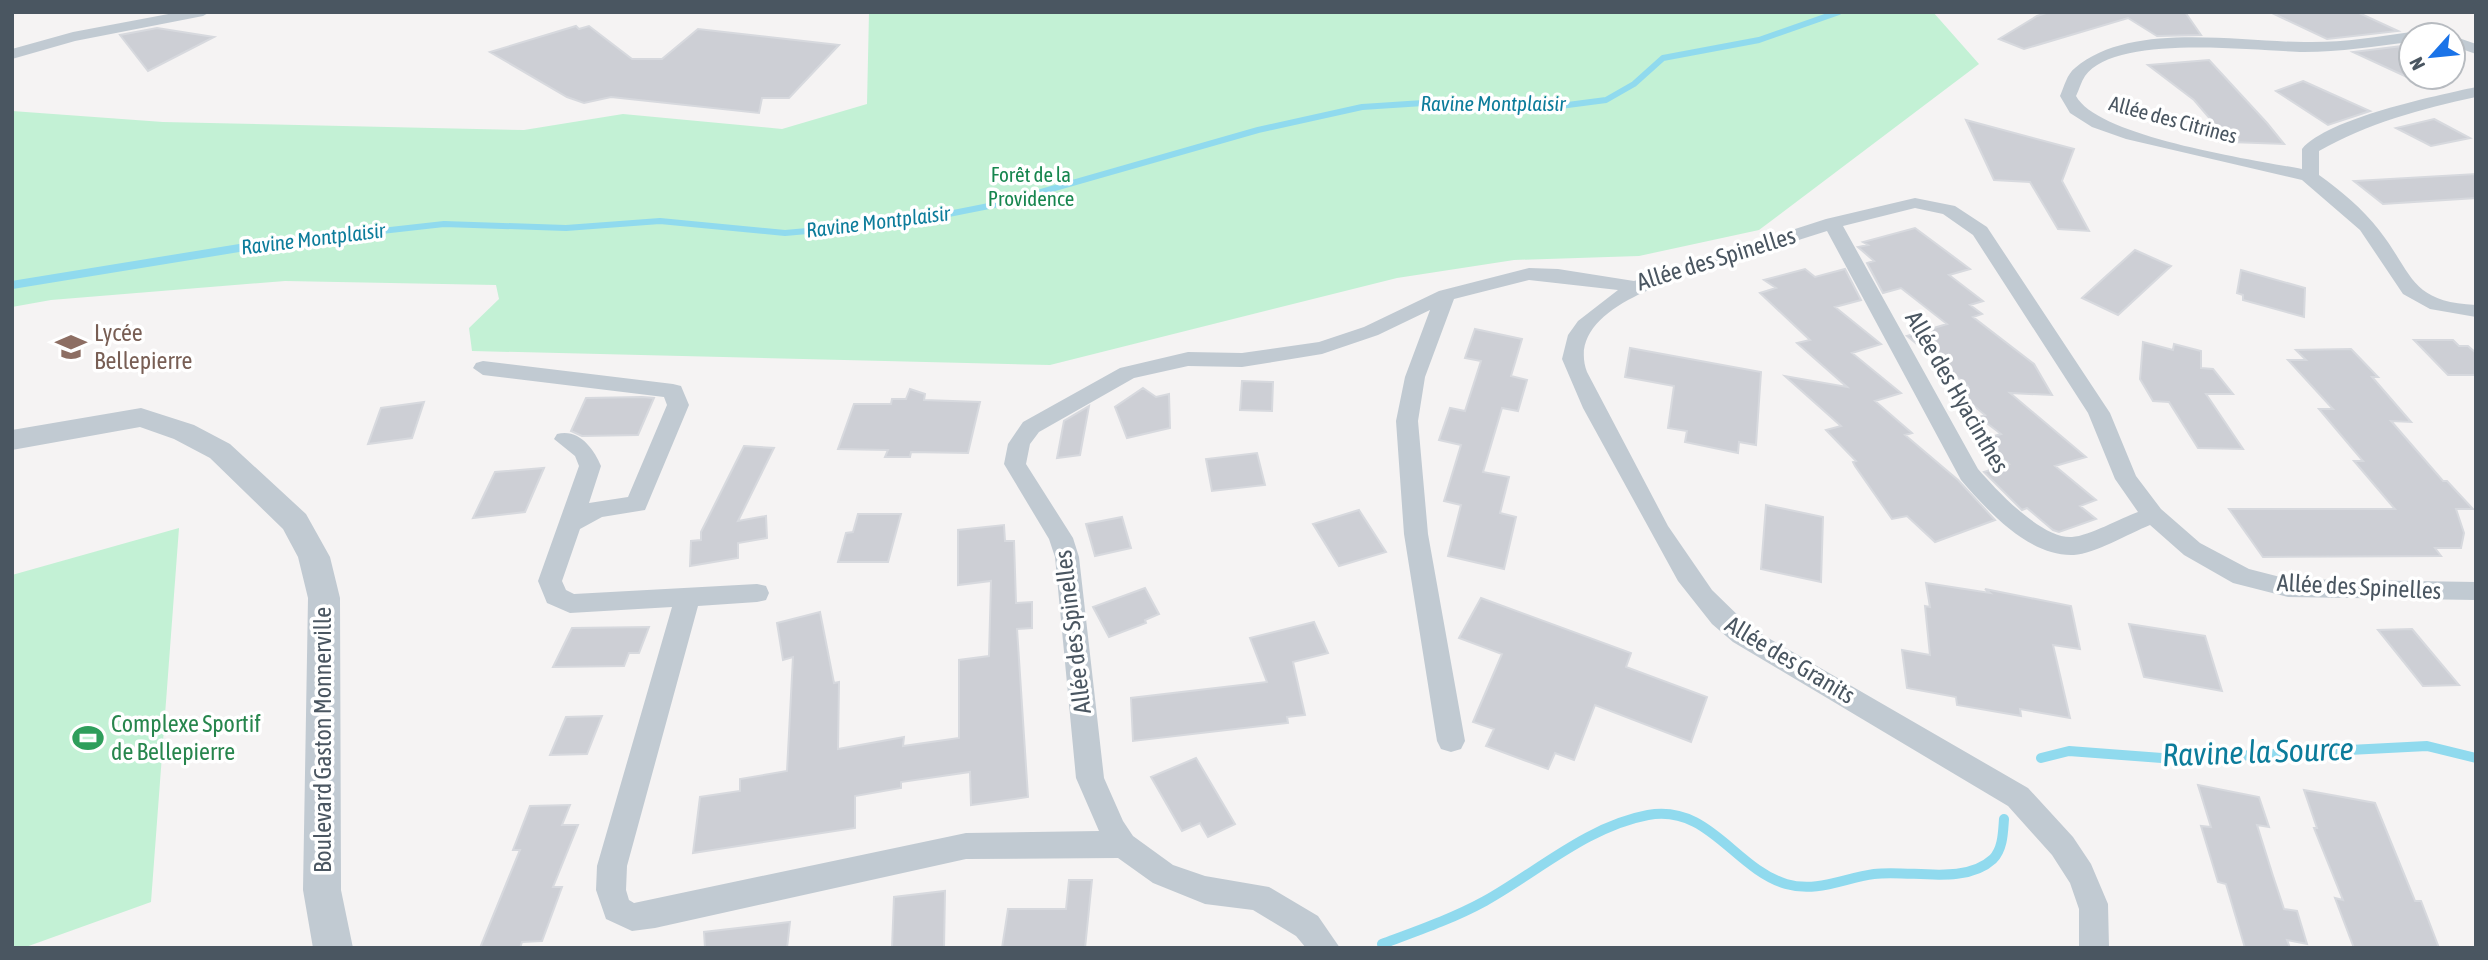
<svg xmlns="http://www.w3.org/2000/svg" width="2488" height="960" font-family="'Asap Condensed',sans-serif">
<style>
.green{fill:#c3f1d5}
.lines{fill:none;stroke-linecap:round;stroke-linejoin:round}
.stream-far2{stroke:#90daee;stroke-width:6}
.stream-far1{stroke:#90daee;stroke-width:8}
.stream{stroke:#90daee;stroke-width:10}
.building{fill:#cdcfd5;stroke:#d7d9de;stroke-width:2}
.minor{fill:#c1cad2;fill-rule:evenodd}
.tertiary{fill:#c1cad2;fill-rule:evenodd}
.labels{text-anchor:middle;stroke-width:7;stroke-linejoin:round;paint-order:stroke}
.far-water-label{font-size:21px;font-style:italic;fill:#0c7c9b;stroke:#fff}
.far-street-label{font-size:21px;fill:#4a5661;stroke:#fff}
.far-park-label{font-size:21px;fill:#17864f;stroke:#fff}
.street-label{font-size:24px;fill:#4a5661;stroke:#fff}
.education-label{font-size:24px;fill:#785e54;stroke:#fff;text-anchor:start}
.leisure-label{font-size:24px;fill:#27864d;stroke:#fff;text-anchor:start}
.near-water-label{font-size:32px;font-style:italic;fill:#0c7c9b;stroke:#fff}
</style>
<rect width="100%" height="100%" fill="#f5f3f3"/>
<path class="green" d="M869 12H1933L1979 64 1759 230 1639 256 1514 260 1397 278 1050 365 472 351 469 328 499 299 496 285 285 281 51 300 12 307V111L163 122 524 130 623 114 782 129 867 104Z
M179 528 151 902 23 948H12V575Z"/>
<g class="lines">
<path class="stream-far2" d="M265 244 444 224 566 228 660 221 785 233 908 222 999 204 1258 130 1362 107 1454 101 1560 106 1606 100 1634 84 1663 58 1759 40 1839 12"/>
<path class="stream-far1" d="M12 285 276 242"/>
<path class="stream" d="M2041 758 2069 751 2175 759 2427 746 2476 758
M1382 944C1417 931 1452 919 1485 901 1537 872 1588 826 1648 815 1709 804 1734 868 1786 884 1817 893 1844 878 1874 874 1910 869 1964 886 1993 859 2003 849 2003 832 2004 819"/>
</g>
<path class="building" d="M2049 12H2185L2201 35 2157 36 2128 18 2024 49 1999 39 2037 16Z
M2270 12H2357L2398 31 2327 39Z
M576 26 579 29 589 26 632 59H662L698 29 839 45 789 98H762L759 113 611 97 584 103 567 97 490 52Z
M157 28 214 37 148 71 120 35Z
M2411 45V77H2417L2409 78 2353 52Z
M2209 60 2267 123 2284 144 2230 142 2194 100 2148 65Z
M2303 81 2370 111 2328 125 2276 91Z
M2434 119 2470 138 2431 146 2396 128Z
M1966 120 2074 149 2062 181 2089 231 2058 229 2030 182 1994 180Z
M2476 174V198L2383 204 2354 181Z
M1915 228 1970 269 1949 275 1983 301 1970 305 1982 314 1973 317 2034 364 2052 395 2010 393 2086 457 2055 466 2096 500 2080 506 2096 519 2059 532 2053 530 2027 508 2022 510 1984 472 2009 464 1981 440 2001 434 1979 417 1985 415 1955 390 1968 386 1907 336 1947 324 1901 288 1883 293 1867 263 1874 261 1858 247 1868 245 1863 242Z
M2135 250 2171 266 2118 315 2082 298Z
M1805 269 1815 277 1845 269 1861 300 1835 307 1881 344 1852 353 1901 393 1875 401 1912 433 1905 435 1958 480 1995 520 1935 542 1907 516 1892 519 1855 466 1853 462 1856 461 1826 430 1841 426 1785 376 1847 387 1797 343 1810 340 1760 293 1776 288 1764 280Z
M2241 270 2305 288 2304 317 2243 300V295L2237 293Z
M1475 329 1522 339 1511 376 1527 380 1518 411 1502 408 1483 472 1509 477 1500 513 1516 517 1504 569 1448 556 1461 505 1444 501 1461 445 1439 440 1450 408 1465 411 1481 361 1465 358Z
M2414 340H2453L2459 346H2468L2476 353V375H2448Z
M2143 342 2173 350 2174 344 2201 351V368L2213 369 2233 394H2206L2243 449 2198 448 2169 402 2153 401 2140 379Z
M1630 348 1761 372 1756 445 1739 442 1738 453 1685 442 1687 431 1668 428 1674 386 1625 377Z
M2351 349 2378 377H2372L2411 422 2391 421 2443 481H2447L2473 509H2456L2464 533 2461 548H2435L2441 556 2263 557 2229 509H2395L2354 461H2363L2319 409H2333L2288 360H2306L2296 350Z
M1242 381 1273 382 1272 411 1240 410Z
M1143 388 1156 397 1169 394 1170 428 1127 438 1115 407Z
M910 389 925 394 924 400 980 402 968 453 911 452 910 457H885L888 450 838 449 854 404H891L892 399H906Z
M642 397 654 398 638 435 582 436 571 431 586 398Z
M424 402 412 438 368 444 381 408Z
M1089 406 1080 455 1057 458 1064 421Z
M744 446 774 448 738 521 766 516 767 538 738 543V558L690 566 691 541 701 540V532Z
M1257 453 1265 485 1212 491 1206 459Z
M544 468 525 512 473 518 495 472Z
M1766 505 1823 517 1821 582 1761 569Z
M1359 510 1386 552 1339 566 1313 524Z
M858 514H901L888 562H838L846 533 853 532Z
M1122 517 1131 548 1095 556 1086 524Z
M1004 525 1005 541H1014L1016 603 1032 602V628L1017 629 1028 797 971 805 970 772 901 782V788L855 796V828L693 853 700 797 740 791V779L787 771 793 657 783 660 777 623 820 612 834 683 839 682 838 749 904 737 903 746 959 738V660L989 656 991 581 958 585V530Z
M1926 583 1990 593 1985 589 2071 606 2080 649 2053 645 2070 718 2020 709 2021 716 1957 705 1956 697 1907 688 1902 650 1930 655 1925 606 1930 607Z
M1145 588 1159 614 1145 620 1146 623 1109 637 1093 607Z
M1481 598 1631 653 1626 667 1707 697 1691 742 1595 705 1574 760 1555 753 1548 769 1486 746 1494 729 1473 722 1502 654 1459 638Z
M1314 622 1328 653 1293 662 1305 715 1287 717 1288 723 1133 741 1131 698 1267 682 1250 638Z
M2129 624 2205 636 2222 691 2144 677Z
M649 627 639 653H629L624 666 553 667 572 628Z
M2412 629 2459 685 2423 686 2378 630Z
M602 716 587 754 550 755 566 717Z
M1196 758 1235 824 1208 837 1200 823 1182 831 1151 777Z
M2198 785 2259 797 2269 827 2257 825 2273 876 2284 909 2297 911 2307 944 2287 940 2290 948H2245L2226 884 2218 882 2201 826 2211 827Z
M2304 790 2375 803 2415 901H2421L2439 948H2354L2335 898 2343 900 2314 828H2317Z
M570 805 562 825H578L553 887H562L542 941 522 942 520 948H480L520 850H513L530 806Z
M1069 880H1092L1085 948H1002L1008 909H1066Z
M945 891 944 948H892L894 897Z
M790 922 787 948H705L704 932Z"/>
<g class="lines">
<path class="minor" d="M179 12H210L203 16 75 41 12 59V49L73 32Z
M2411 32 2417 35H2411V42C2376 46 2340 52 2304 52 2256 51 2115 33 2085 76 2081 82 2079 90 2076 96 2098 137 2254 160 2302 169V149C2328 118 2435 96 2476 87V97C2421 109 2368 123 2319 151V175C2340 190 2363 209 2379 230 2413 273 2409 302 2476 305V317L2430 309 2403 294 2360 230 2302 180 2126 139 2092 127 2070 113 2060 96C2064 87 2067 74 2075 68 2130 21 2238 42 2304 42 2340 43 2376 37 2411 32Z
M2453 36 2476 44V54L2453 46Z
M1915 198 1955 206 1987 227 2110 413 2136 476 2161 509 2200 543 2249 569 2288 579 2476 582V600L2288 597 2233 583 2184 555 2150 525C2130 533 2094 554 2074 555 2029 557 1988 511 1961 480L1827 231C1793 242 1758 253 1724 264 1681 278 1563 307 1587 372L1668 526 1712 590 1751 628 2028 788 2073 837 2091 864 2108 904 2109 948H2079V909L2070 883 2052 855 2008 806 1733 642 1712 624 1678 581 1583 408 1562 359 1568 335 1578 321 1618 290 1529 280 1454 299 1425 377 1418 421 1428 534 1465 741 1461 749 1451 752 1441 749 1437 741 1404 534 1396 421 1405 377 1430 310 1378 335 1322 354 1242 367 1188 366 1134 378 1039 432 1030 444 1026 464 1073 538 1079 557 1104 778 1123 821 1133 836 1173 865 1205 876 1269 887 1318 916 1340 948H1306L1296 936 1253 910 1205 904 1153 883 1118 858 966 859 655 928 632 931 606 919 596 890 597 866 672 607 570 613 547 603 538 581 579 466 575 456 554 439 557 434C579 428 594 449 601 466L589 503 628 497 667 405 664 397 483 375 473 368 476 363 483 361 673 384 681 386 689 405 645 510 602 517 580 529 562 581 566 590 574 594 757 584 766 586 769 593 766 600 757 602 698 606 627 866 626 890 629 900 634 903 966 833 1099 831 1076 778 1055 557 1049 539 1004 464 1008 444 1023 422 1120 368 1188 352 1242 353 1319 342 1364 327 1439 291 1529 268 1558 269 1634 281 1826 219ZM1915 208 1943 214 1973 235 2088 413 2115 479 2138 512C2121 518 2089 536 2072 537 2042 539 1997 491 1978 469L1843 226Z"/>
<path class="tertiary" d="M141 408 194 425 230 444 306 514 330 557 340 598 341 890 353 948H313L303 890 308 598 298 557 283 529 210 458 174 439 140 427 12 450V430Z"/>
</g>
<defs>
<g id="school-bare" transform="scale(2.415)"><path d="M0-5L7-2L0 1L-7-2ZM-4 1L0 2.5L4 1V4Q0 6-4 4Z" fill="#8d6e63" stroke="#fff" stroke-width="2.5" paint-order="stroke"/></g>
<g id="stadium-bare" transform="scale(2.415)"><path d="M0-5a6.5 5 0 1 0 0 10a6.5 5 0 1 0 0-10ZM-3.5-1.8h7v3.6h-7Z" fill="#2e9e5b" stroke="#fff" stroke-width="2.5" paint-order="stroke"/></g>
</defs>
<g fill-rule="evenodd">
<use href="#school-bare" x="71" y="347"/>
<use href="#stadium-bare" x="88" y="738"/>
</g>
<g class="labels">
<g class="far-water-label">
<text x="1493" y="111">Ravine Montplaisir</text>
<text transform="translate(878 222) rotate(-7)" y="7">Ravine Montplaisir</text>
<text transform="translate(313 239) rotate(-7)" y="7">Ravine Montplaisir</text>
</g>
<g class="far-street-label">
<text transform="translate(2173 120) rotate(15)" y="7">Allée des Citrines</text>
</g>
<g class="far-park-label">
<text x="1031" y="182">Forêt de la<tspan x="1031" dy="24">Providence</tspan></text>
</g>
<g class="street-label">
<text transform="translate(1716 259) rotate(-17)" y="8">Allée des Spinelles</text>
<text transform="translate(1957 392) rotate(60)" y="8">Allée des Hyacinthes</text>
<text transform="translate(2359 587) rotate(3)" y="8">Allée des Spinelles</text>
<text transform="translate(1073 632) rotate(-97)" y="8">Allée des Spinelles</text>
<text transform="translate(1790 660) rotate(31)" y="8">Allée des Granits</text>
<text transform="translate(323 740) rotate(-90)" y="8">Boulevard Gaston Monnerville</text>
</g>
<g class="education-label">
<text x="94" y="341">Lycée<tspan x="94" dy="28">Bellepierre</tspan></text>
</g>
<g class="leisure-label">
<text x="111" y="732">Complexe Sportif<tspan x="111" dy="28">de Bellepierre</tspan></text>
</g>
<g class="near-water-label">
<text transform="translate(2258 752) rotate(-2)" y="11">Ravine la Source</text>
</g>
</g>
<rect width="2488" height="960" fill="none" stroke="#4a5661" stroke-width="28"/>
<g transform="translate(2432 56) rotate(243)"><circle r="33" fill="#ffffff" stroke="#b7bbc0" stroke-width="2"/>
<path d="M0-5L12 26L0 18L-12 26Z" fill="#1a73e8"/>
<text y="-10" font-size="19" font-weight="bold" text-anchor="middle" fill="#4a5661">N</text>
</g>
</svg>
